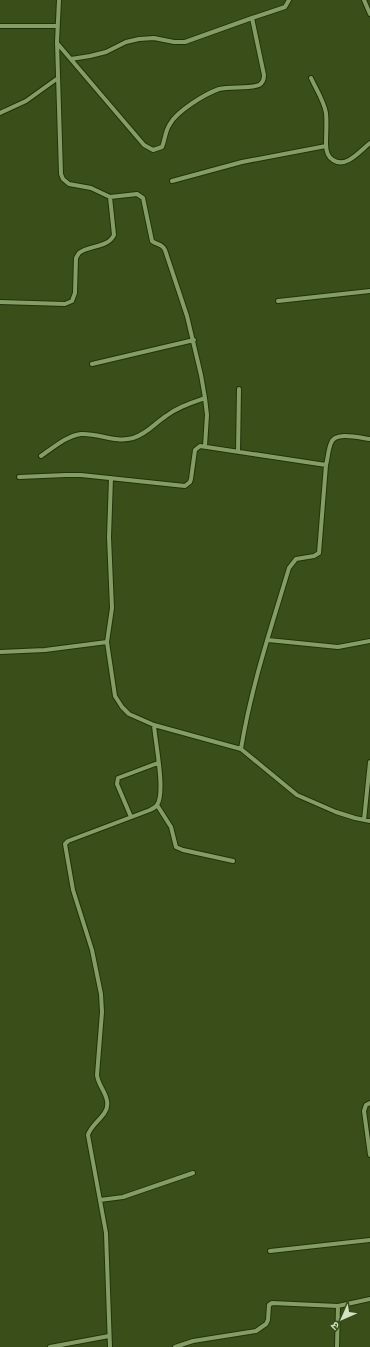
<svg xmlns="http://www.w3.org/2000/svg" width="370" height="1347" font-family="Rubik,'Noto Sans Devanagari',sans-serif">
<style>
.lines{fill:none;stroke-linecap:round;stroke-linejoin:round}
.minor-casing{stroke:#233309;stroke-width:6}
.minor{stroke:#849d65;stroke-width:4}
</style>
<rect width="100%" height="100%" fill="#394e19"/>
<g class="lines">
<g class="minor-casing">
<path id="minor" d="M59 0 57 42 61 174 63 179 69 184 91 188 110 197 137 194 143 198 152 241C156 245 162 243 165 250L187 316 201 375 205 398 207 415 205 446
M364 0 370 14
M0 26H58
M57 43 144 145 153 150 162 147C165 140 165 131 170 124 177 111 205 94 219 89 230 86 250 89 259 85 263 83 264 79 264 75L252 18 285 7 289 0
M71 59 90 56 106 52 126 42 139 39 154 38 174 42H185L252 18
M311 78C316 89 324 101 326 113 327 123 326 134 326 144 326 150 328 157 333 160 346 169 361 150 370 143
M0 113 26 101 58 78
M172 181 242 162 326 146
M278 301 370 291
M0 302 65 304 72 301 75 293 76 258 79 253C89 245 108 248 114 235L110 197
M92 364 194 340
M238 452 239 389
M41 456C53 448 66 436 81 434 99 433 115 443 133 438 147 434 155 423 166 416 178 407 191 403 205 398
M19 477 66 475H81L185 486 190 482 191 479 195 450 200 446 326 465C328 458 328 450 331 443 335 431 360 438 370 439
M268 640 338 647 370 641
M107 642 112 608 109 537 111 478
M0 652 45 650 107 642 115 696 122 707 129 714 154 725 241 749 297 795 336 812 355 818 370 821
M241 749C251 687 271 628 289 568L296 559 314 556 319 553 326 465
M157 805 171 827 176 847 183 850 233 861
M131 817 117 784 118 778 158 763
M364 820 370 762
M370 1103 366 1105 364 1111 370 1155
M100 1200 123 1197 193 1173
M270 1251 370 1240
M50 1347 109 1336
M110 1347 106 1233 88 1135C91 1123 110 1115 107 1101 106 1092 98 1085 97 1075L102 1012 101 994 92 950 73 890 65 844 68 841 150 810C152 809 156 807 157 805 166 793 155 741 154 725
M175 1347 193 1341 256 1331 266 1324 268 1320 269 1305 272 1303 338 1306
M337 1347 338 1306 370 1299"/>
</g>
<use href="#minor" class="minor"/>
</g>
<g transform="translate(342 1319) rotate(225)" stroke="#394e19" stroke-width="3" paint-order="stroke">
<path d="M0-3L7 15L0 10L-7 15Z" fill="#d3e1c4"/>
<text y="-6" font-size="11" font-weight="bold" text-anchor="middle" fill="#d3e1c4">उ</text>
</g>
</svg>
